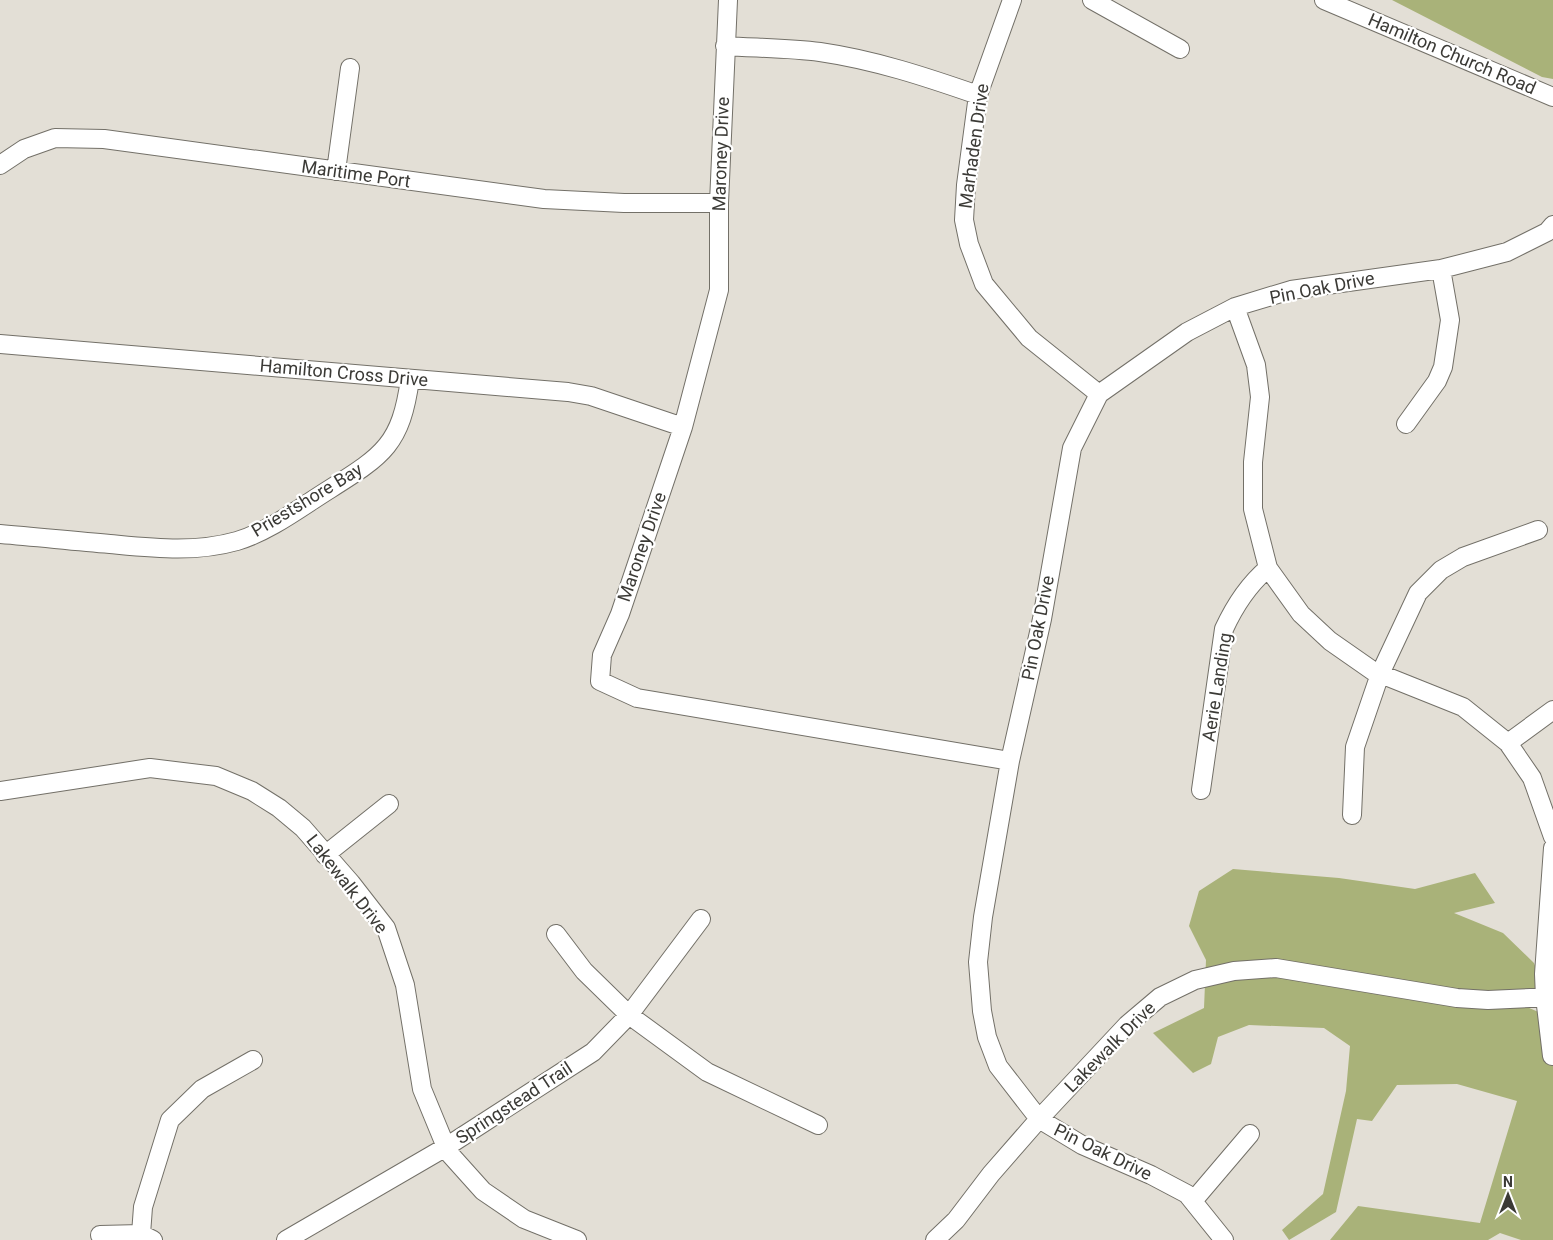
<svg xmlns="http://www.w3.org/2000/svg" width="1553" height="1240" font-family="Roboto,sans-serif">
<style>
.forest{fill:#a9b279}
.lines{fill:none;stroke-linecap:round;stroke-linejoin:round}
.minor-casing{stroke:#737068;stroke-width:20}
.minor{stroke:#fff;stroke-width:18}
.labels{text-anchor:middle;stroke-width:4.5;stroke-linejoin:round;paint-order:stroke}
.street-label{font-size:18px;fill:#3b3a36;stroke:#fff}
</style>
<rect width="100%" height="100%" fill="#e3dfd6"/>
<path class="forest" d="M1392 0H1553V79L1542 77Z
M1233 869 1339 878 1415 889 1475 873 1495 903 1454 913 1503 933 1534 963 1541 982 1527 1007 1543 1014 1553 1011V1240H1521L1500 1233 1488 1240H1330L1358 1206 1480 1223 1517 1101 1457 1084 1397 1085 1372 1121 1357 1119 1336 1212 1289 1240 1282 1230 1323 1194 1346 1091 1350 1046 1324 1028 1249 1025 1218 1037 1211 1064 1193 1073 1153 1033 1204 1008 1206 960 1189 926 1199 891Z"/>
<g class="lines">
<g class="minor-casing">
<path id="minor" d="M728 0 719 203V290L683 427 620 614 602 655 600 681 637 698 1010 761
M1012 0 978 95 966 185 964 220 969 244 984 284 1029 338 1099 394
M1092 0 1180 49
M1324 0 1553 97
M725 46C756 48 789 48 820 52 875 60 926 77 978 95
M0 165 24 149 55 138 104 139 544 199 624 203H719
M336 171 350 68
M1235 307 1256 365 1260 397 1253 462V509L1268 568 1301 614 1330 641 1373 671 1463 707 1508 743 1532 778 1553 837
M0 344 568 392 591 396 683 427
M1406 424 1437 381 1443 367 1450 320 1441 269
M0 534C37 537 73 541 110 544 153 548 195 553 237 541 270 531 301 507 330 489 384 455 401 444 410 379
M1508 743 1553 710
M1201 790 1224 629C1235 605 1248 585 1268 568
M0 791 150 768 216 776 252 791 279 808 303 828 351 883 386 928 405 985 422 1089 448 1152 483 1191 524 1219 577 1240
M1352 815 1355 747 1380 674 1418 593 1441 570 1463 557 1538 530
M325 855 389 804
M556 934 584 971 629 1015 707 1072 818 1125
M1552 1056 1545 997 1544 974 1553 848
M1193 1201 1250 1134
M141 1234 143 1207 170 1120 202 1089 253 1060
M100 1235 141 1234 153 1240
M286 1240 446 1147 593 1052 629 1015 701 919
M935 1240 956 1220 991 1174 1039 1119 1127 1025 1160 997 1195 980 1234 971 1276 968 1457 998 1488 1000 1553 997
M1224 1240 1187 1194 1151 1175 1082 1145 1039 1119 998 1066 987 1037 982 1011 978 962 983 917 1010 761 1042 619 1072 448 1099 394 1187 332 1235 307 1291 290 1441 269 1507 252 1547 232 1553 225"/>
</g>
<use href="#minor" class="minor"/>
</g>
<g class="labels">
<g class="street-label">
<text transform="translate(1452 54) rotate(23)" y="6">Hamilton Church Road</text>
<text transform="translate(974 146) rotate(-82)" y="6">Marhaden Drive</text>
<text transform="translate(721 154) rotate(-88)" y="6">Maroney Drive</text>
<text transform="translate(356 174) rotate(8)" y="6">Maritime Port</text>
<text transform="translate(1322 288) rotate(-11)" y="6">Pin Oak Drive</text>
<text transform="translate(344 373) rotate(5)" y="6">Hamilton Cross Drive</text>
<text transform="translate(307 500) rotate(-31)" y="6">Priestshore Bay</text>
<text transform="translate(642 547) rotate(-71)" y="6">Maroney Drive</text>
<text transform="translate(1038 628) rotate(-79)" y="6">Pin Oak Drive</text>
<text transform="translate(1217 687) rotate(-81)" y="6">Aerie Landing</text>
<text transform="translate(347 884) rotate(52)" y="6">Lakewalk Drive</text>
<text transform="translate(1110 1047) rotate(-45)" y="6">Lakewalk Drive</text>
<text transform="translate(514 1103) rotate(-33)" y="6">Springstead Trail</text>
<text transform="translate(1103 1152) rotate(26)" y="6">Pin Oak Drive</text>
</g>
</g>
<g transform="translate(1508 1195)" stroke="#ffffff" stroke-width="4" paint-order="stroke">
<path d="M0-4L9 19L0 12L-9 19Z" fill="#3b3a36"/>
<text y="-8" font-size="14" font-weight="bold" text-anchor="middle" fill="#3b3a36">N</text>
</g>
</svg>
